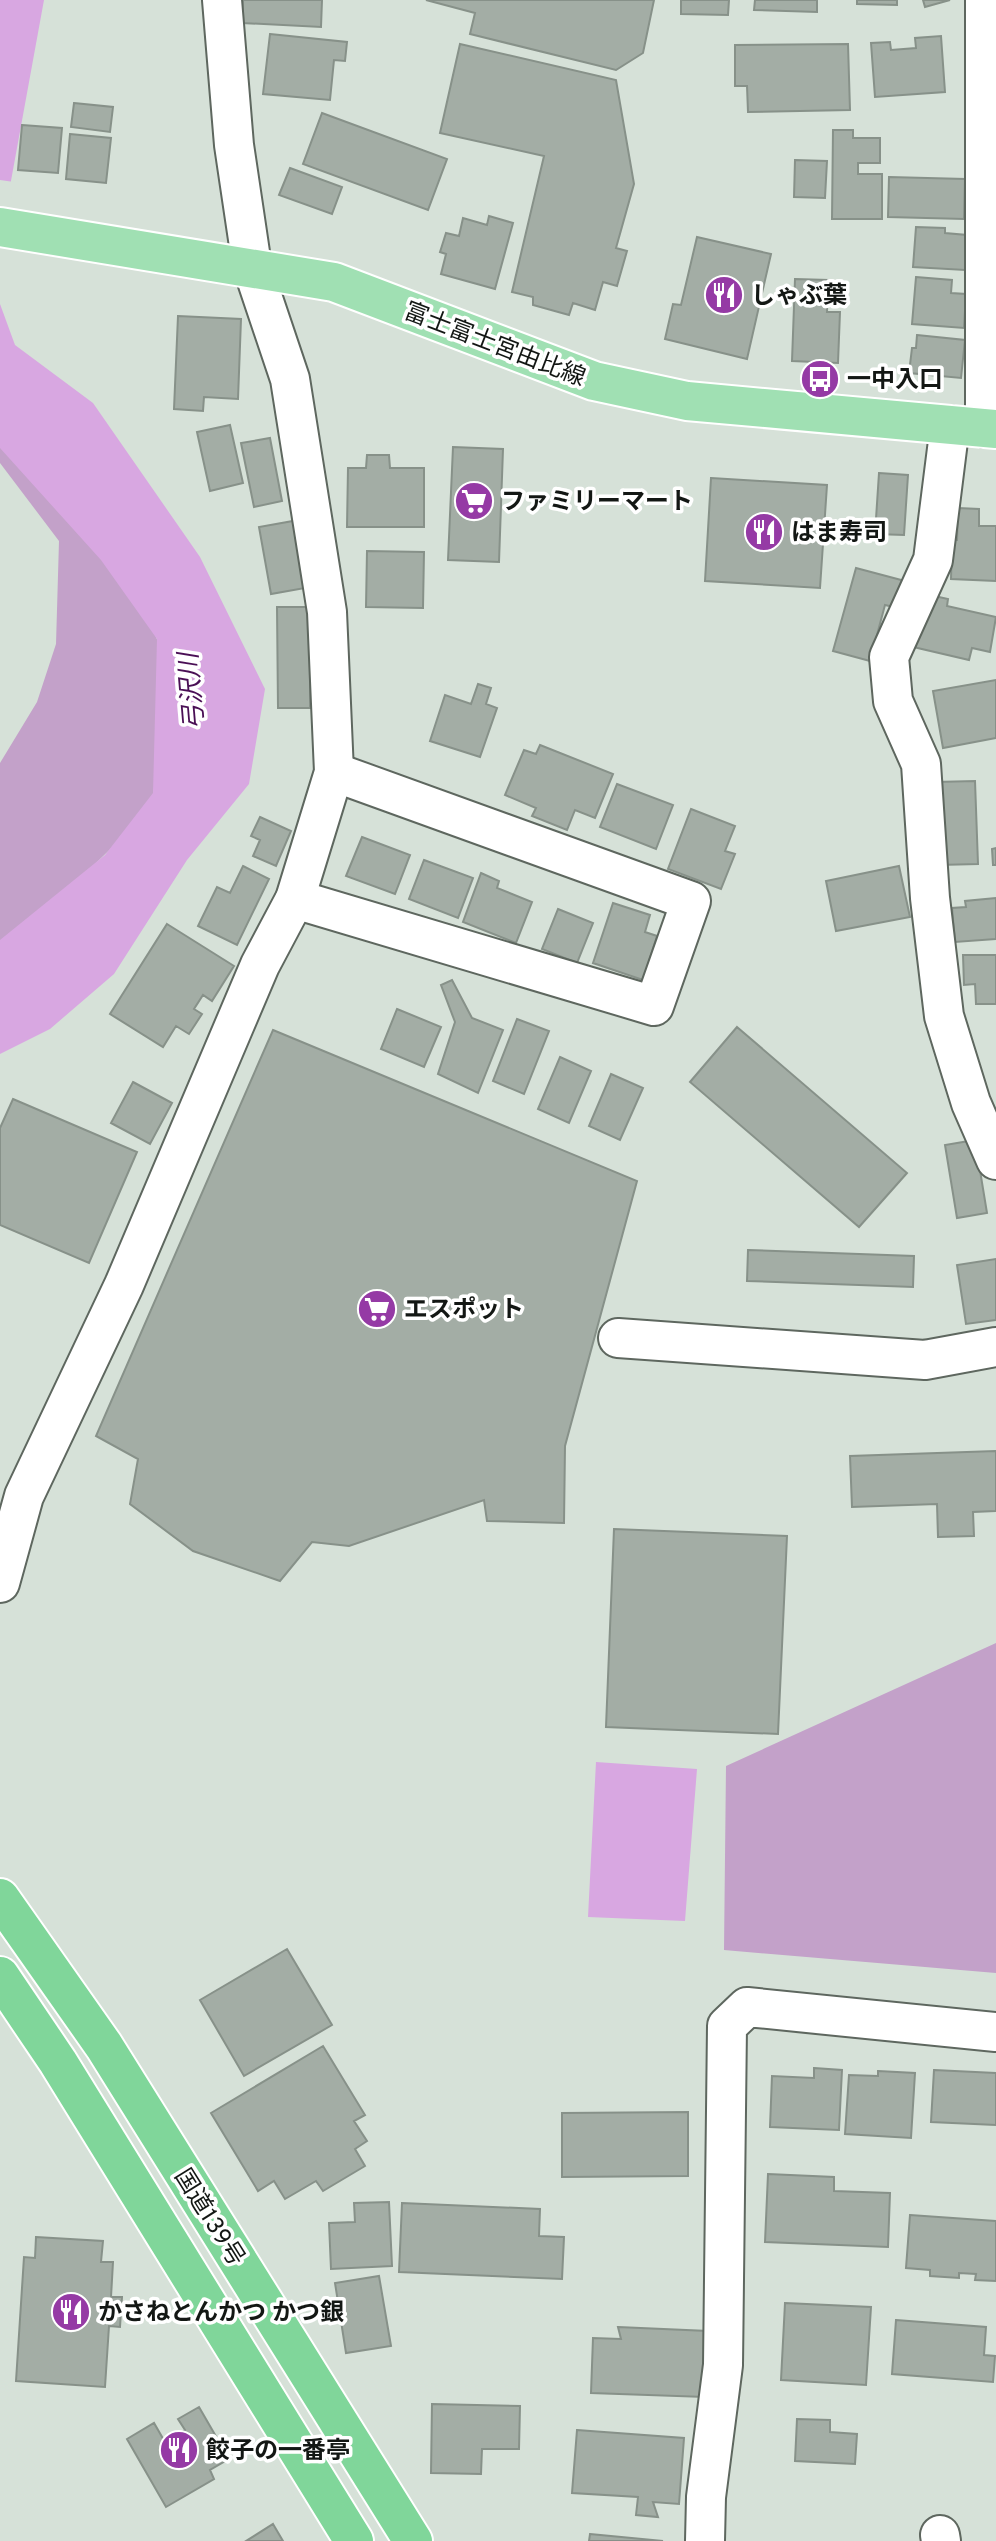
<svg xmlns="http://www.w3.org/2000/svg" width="996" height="2541" font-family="Overpass,'Noto Sans JP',sans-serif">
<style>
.green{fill:#c3a1c9}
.water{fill:#d8a7e1}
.pier{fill:#d6e1d8}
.building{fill:#a3ada5;stroke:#879189;stroke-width:2}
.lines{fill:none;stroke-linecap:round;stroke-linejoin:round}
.minor-casing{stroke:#5e675f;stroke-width:42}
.tertiary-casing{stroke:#5e675f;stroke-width:42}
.primary-casing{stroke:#fff;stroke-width:42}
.trunk-casing{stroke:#fff;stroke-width:42}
.minor{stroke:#fff;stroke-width:38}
.tertiary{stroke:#fff;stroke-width:38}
.primary{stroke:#a0e0b3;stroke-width:38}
.trunk{stroke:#80d69a;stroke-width:38}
.labels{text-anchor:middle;stroke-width:7;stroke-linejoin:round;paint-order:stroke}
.poi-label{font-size:24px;font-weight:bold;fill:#131714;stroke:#fff;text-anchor:start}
.street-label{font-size:24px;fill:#131714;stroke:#fff}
.water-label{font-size:26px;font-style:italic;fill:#4a0f55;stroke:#fff}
</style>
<rect width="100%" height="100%" fill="#d6e1d8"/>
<path class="green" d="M0 405 134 584 173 678 150 811 0 955V763L37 702 56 644 59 541 0 463Z
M996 1643V1973L724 1950 726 1766Z"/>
<path class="water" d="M0 0H44L0 241Z
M0 304 15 345 93 403 200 557 265 689 249 784 187 860 114 974 50 1029 0 1054V940L105 855 153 793 157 639 101 560 0 448Z
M596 1762 697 1769 685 1921 588 1917Z"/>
<path class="pier" d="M0 180 14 182 3 241 0 244Z"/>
<path class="building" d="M243 0H322L321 27 242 23Z
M426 0H654L643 53 616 70 470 34 475 13Z
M681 0H729L728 15 681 14Z
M755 0H817V12L754 10Z
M857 0H897V5L857 4Z
M923 0H950L925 7Z
M270 34 347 42 345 61 334 60 330 100 263 94Z
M941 36 945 92 875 97 871 43 890 42 891 50 916 48 915 38Z
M460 44 616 80 634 184 616 248 627 251 617 286 603 282 595 310 573 303 569 315 533 305V297L512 292 544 156 440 133Z
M848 44 850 110 748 112 747 86H735V45Z
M74 103 113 107 110 132 71 127Z
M322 113 447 159 428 210 303 164Z
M22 125 62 128 58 173 18 170Z
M833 130H853V138H880V163H858V174H882V219H832Z
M70 134 111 138 106 183 66 179Z
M795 160 827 161 825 198 794 197Z
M290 168 342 187 332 214 279 195Z
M889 177 965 179 964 219 888 217Z
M489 216 513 223 495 289 441 274 446 254 440 252 446 233 459 236 463 218 487 225Z
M916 227 945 228V233L967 235 965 270 913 267Z
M697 237 771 254 747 359 665 339 673 304 681 305Z
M916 277 952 280 951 293 966 294 964 328 912 324Z
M795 279 828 280 827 312H840L838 363 792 361Z
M178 316 241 319 238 399 204 397 203 411 174 409Z
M917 335 965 340 961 378 909 373 912 348H916Z
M230 425 243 483 210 491 197 432Z
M270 438 282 501 254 507 241 443Z
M453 447 503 449 499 562 448 560Z
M367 455H389L390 468H424V527H347L348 468H366Z
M879 473 908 475 904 535 875 534Z
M711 478 827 485 820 588 705 581Z
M958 508 979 509V526H996V581L951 579 952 540H957Z
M293 521 305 588 271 594 259 527Z
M367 551 424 552 423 608 366 607Z
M856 568 905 581 898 608 885 605 870 661 833 651Z
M930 595 948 599 947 606 996 617 990 652 972 648 969 660 909 646Z
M277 607H310V708H278Z
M996 680V738L943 748 933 691Z
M478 684 491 688 486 704 497 708 480 757 430 741 445 695 471 704Z
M540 745 613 774 595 818 575 810 567 830 532 816 536 808 505 795 524 750 536 754Z
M975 781 978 864 938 865 935 782Z
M617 784 673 805 656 849 600 827Z
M691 809 735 826 725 851 735 854 721 889 668 869Z
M260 817 291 831 276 866 253 856 260 840 251 836Z
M362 837 410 855 395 894 346 876Z
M996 848V865H993L992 849Z
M424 860 473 878 458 918 409 899Z
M243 866 269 879 237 945 198 926 217 887 230 893Z
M899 866 910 917 836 931 826 881Z
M481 873 499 881 497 888 532 902 516 943 463 922Z
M996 898V939L955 942 952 908 966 907 965 901Z
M613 903 650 915 645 932 657 936 643 980 593 963Z
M558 909 593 923 577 963 542 949Z
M167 924 234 966 212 1001 203 995 194 1009 202 1014 189 1034 176 1026 163 1047 110 1014Z
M963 955H996V1004H976L975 984 964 985Z
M452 980 472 1018 503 1030 478 1093 438 1074 455 1022 441 985Z
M397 1009 441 1027 424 1067 381 1049Z
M517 1019 549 1031 524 1094 493 1081Z
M737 1027 907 1173 859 1227 690 1082Z
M273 1030 637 1181 565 1446 564 1523 487 1521 484 1500 349 1546 312 1542 280 1581 193 1551 130 1504 138 1459 96 1436Z
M560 1057 591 1071 569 1123 538 1109Z
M611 1074 643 1088 620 1140 589 1126Z
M133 1082 172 1103 150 1144 111 1123Z
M13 1099 137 1152 89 1263 0 1225V1128Z
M975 1140 987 1213 957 1218 945 1145Z
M748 1250 914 1256 913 1287 747 1281Z
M996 1259V1320L966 1324 957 1265Z
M996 1451V1511L973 1512 974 1536 938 1537 937 1504 852 1507 850 1456Z
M614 1529 787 1536 778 1734 606 1727Z
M287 1949 332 2025 244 2076 200 2000Z
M323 2046 365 2115 354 2121 367 2141 355 2149 365 2166 323 2191 316 2181 285 2199 274 2181 258 2191 211 2113Z
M814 2068 842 2070 839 2130 770 2127 772 2076 814 2078Z
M934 2070 996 2073V2125L931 2122Z
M878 2071 915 2073 911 2138 845 2134 849 2075 878 2076Z
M688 2112V2176L562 2177V2113Z
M768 2174 834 2177V2191L890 2193 888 2247 765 2242Z
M389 2202 392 2266 331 2269 329 2223 355 2222 354 2203Z
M402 2203 540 2209 539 2236 564 2237 562 2279 399 2272Z
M910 2215 996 2221V2281L975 2280 976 2274 959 2273V2278L930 2276V2270L906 2268Z
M36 2237 103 2241 101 2262H113L111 2297H122L120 2327 109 2326 105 2387 16 2381 24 2257 35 2258Z
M379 2276 391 2346 346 2353 335 2283Z
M785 2303 871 2307 866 2385 781 2380Z
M896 2320 986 2327 984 2355 995 2356 993 2382 892 2374Z
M618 2327 708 2331 705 2397 591 2393 593 2338 621 2339Z
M432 2404 520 2406 519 2449H482L481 2474 431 2473Z
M199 2407 229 2459 210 2470 214 2479 166 2507 127 2439 154 2423 165 2442 185 2430 178 2419Z
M797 2419 830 2420V2432L857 2434 855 2464 795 2461Z
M577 2430 684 2438 679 2504 653 2502 658 2517 636 2515 638 2497 572 2493Z
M273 2524 283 2541H246Z
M590 2534 663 2541H589Z"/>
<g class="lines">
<g class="minor-casing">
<path id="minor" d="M222 0 234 145 252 266
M985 0V428
M950 425 933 560 889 657 893 701 921 764 930 898 944 1016 971 1103 996 1160
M295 899 654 1006 691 901 334 772
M618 1338 925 1360 996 1347
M940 2535 941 2541
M705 2541 706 2497 723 2365 727 2026 747 2007 996 2032"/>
</g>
<g class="tertiary-casing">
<path id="tertiary" d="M0 1583 24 1496 124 1285 260 965 295 899 334 772 327 612 290 379 252 266"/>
</g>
<g class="primary-casing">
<path id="primary" d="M0 227 334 282 594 381 687 401 996 429"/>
</g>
<g class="trunk-casing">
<path id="trunk" d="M0 1898 104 2046 413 2541
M0 1976 58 2062 354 2541"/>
</g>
<use href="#minor" class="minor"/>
<use href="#tertiary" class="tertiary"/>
<use href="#primary" class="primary"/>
<use href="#trunk" class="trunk"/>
</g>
<defs>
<g id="restaurant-disc" transform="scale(2.0125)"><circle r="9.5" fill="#953aa5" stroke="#fff"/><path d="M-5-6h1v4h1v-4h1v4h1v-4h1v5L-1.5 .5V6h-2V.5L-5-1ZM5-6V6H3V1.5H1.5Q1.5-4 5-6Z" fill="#fff"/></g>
<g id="bus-disc" transform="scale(2.0125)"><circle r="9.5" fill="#953aa5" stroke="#fff"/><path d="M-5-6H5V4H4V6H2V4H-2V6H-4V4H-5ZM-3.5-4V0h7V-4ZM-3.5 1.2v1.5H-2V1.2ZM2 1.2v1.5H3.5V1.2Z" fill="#fff"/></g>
<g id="supermarket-disc" transform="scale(2.0125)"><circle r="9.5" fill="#953aa5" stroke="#fff"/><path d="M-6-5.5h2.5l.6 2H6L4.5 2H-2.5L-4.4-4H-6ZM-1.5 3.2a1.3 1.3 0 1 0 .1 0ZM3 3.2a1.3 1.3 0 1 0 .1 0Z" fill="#fff"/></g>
</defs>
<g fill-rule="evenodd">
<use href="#restaurant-disc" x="724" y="295"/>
<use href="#bus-disc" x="820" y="379"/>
<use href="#supermarket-disc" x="474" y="501"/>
<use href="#restaurant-disc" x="764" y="532"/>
<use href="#supermarket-disc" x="377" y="1309"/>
<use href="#restaurant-disc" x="71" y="2312"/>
<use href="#restaurant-disc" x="179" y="2450"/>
</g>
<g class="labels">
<g class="poi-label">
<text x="751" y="303">しゃぶ葉</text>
<text x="847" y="387">一中入口</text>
<text x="501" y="509">ファミリーマート</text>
<text x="791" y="540">はま寿司</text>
<text x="404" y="1317">エスポット</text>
<text x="98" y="2320">かさねとんかつ かつ銀</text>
<text x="206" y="2458">餃子の一番亭</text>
</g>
<g class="street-label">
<text transform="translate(495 344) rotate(21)" y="8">富士富士宮由比線</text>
<text transform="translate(210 2217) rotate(58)" y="8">国道139号</text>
</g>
<g class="water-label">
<text transform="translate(191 692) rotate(-95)" y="9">弓沢川</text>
</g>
</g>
</svg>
